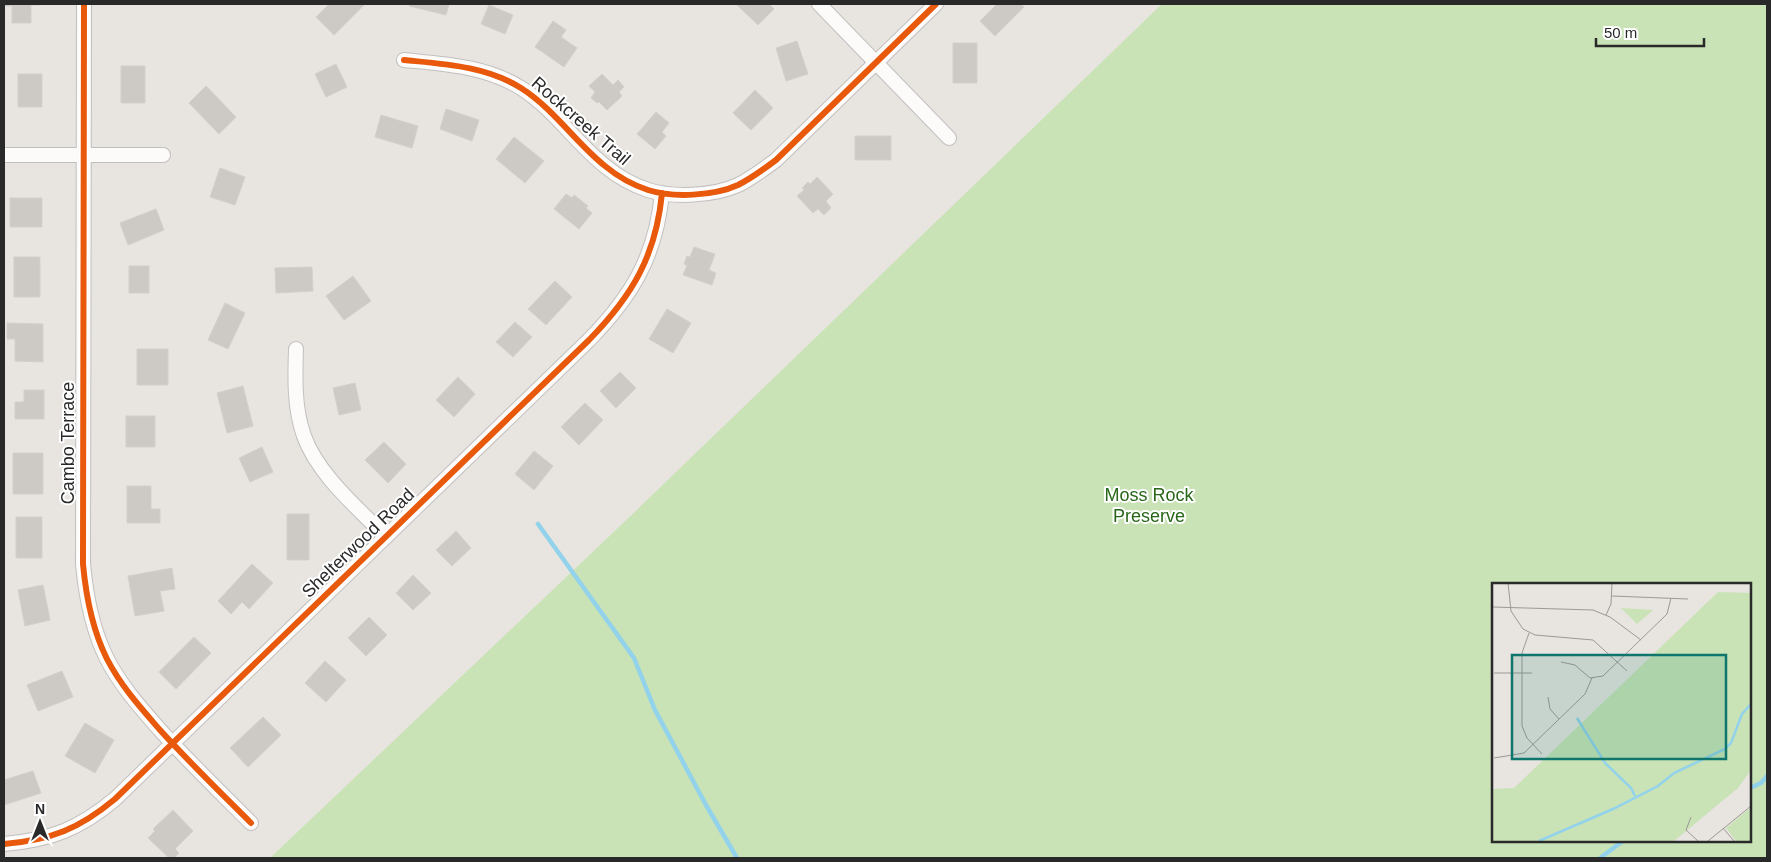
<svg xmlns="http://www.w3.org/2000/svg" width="1771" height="862" font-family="Arial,sans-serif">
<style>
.green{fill:#c9e3b7;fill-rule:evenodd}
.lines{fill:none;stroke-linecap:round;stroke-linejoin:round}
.stream{stroke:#92d2ea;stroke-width:4.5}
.building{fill:#cdcac6;stroke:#d3d0cb}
.minor-casing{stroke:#c1c0c0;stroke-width:16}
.minor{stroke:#fcfbfa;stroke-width:14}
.cycleway-casing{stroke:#fff;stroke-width:9}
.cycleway{stroke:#e8590c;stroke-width:6}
.labels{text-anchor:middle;stroke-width:4;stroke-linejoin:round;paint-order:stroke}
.street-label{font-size:18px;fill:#292929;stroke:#fff}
.park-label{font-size:18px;fill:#286619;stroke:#fff}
.inset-river{fill:none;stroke:#92d2ea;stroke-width:2.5}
.inset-road{fill:none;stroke:#9c9996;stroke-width:1}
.view{fill:#0f766e;fill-opacity:0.15;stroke:#0f766e;stroke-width:2.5}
.inset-edge{fill:none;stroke:#292929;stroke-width:2.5}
</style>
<rect width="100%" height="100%" fill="#e8e4df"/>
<path class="green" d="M1162 4H1767V858H270L620 526ZM1494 584H1750V841H1494Z"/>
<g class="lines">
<path class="stream" d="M538 524 634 658 655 710 706 805 737 858
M1750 788 1761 783 1767 776
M1600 858 1623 841"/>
</g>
<path class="building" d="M4 4H40V5H31V23H12V6H4Z
M329 4H365L334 35 316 17Z
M410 4H449L446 15 409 6Z
M736 4H769L774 9 758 25Z
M997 4H1021L1024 7 995 36 980 21Z
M489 5 513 15 505 34 481 24Z
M553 21 566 30 561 37 577 48 564 67 535 47Z
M797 41 808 74 786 81 776 48Z
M953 43H977V83H953Z
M336 64 347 87 326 97 315 74Z
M121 66H145V103H121Z
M18 74H42V107H18Z
M602 74 613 85 618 80 624 87 619 92 622 96 607 110 599 102 597 103 591 98 595 92 589 86Z
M206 86 236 117 219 134 189 103Z
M755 90 773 108 751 130 733 113Z
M446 109 479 120 472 141 440 129Z
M656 112 669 123 662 132 666 136 655 149 637 134Z
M381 115 418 126 412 148 375 137Z
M855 136H891V160H855Z
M514 137 544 161 525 183 496 159Z
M220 168 245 177 235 205 210 197Z
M817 177 833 194 826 201 831 208 824 215 818 209 813 213 797 196 804 190 802 188 808 182 810 184Z
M566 194 572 198 574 195 588 206 586 208 592 213 579 229 554 209Z
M10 198H42V227H10Z
M156 209 164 230 128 245 120 223Z
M694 247 715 254 709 270 716 273 712 285 683 275 687 265 684 264 687 256 690 257Z
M14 257H40V297H14Z
M129 266H149V293H129Z
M312 267 313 291 276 293 275 268Z
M353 276 371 301 344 320 326 296Z
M555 281 572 297 546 325 528 309Z
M225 303 245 313 228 349 208 340Z
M667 309 691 323 673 353 649 339Z
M515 322 532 337 513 357 496 342Z
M7 323 43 324V362L15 361V339H7Z
M137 349H168V385H137Z
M620 372 636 388 616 408 600 391Z
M458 377 475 394 454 417 436 400Z
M355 383 361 410 339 415 333 388Z
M243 386 253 426 227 433 217 393Z
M24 390H44V419H15V402H24Z
M585 403 603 420 579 445 561 427Z
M126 416H155V447H126Z
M384 442 406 464 388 483 365 460Z
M262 447 273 472 250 482 239 458Z
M534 451 553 466 534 490 515 474Z
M13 453H43V494H13Z
M127 486H151V509H160V523H127Z
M287 514H309V560H287Z
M16 517H42V558H16Z
M456 531 471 548 452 566 436 550Z
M252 564 273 583 249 609 242 602 231 614 218 601Z
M172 568 175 589 160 591 164 611 135 616 128 576Z
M413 575 431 593 413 610 396 593Z
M43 585 50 620 25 626 18 590Z
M369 617 387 635 366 656 348 638Z
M194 637 211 653 176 689 159 672Z
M325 661 346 680 326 702 305 683Z
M62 671 73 697 38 711 27 685Z
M263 717 281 735 248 767 230 748Z
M85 723 114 740 95 773 65 756Z
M33 771 41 793 4 805V780Z
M173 810 193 831 175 849 179 853 174 858H169L148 838 155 831 153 829Z"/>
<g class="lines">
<g class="minor-casing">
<path id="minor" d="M84 4 83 564C86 597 92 629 107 659 121 686 140 707 160 730 189 762 220 792 251 823
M819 4 949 138
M404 60C444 64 486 66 521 88 554 109 575 142 605 166 617 176 633 185 648 190 673 198 714 196 738 185 752 178 764 169 776 160L936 4
M4 155H163
M296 349C295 378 294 408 304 436 318 475 358 508 386 537
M4 844C51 840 79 829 115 799L589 340C632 296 656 256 662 193"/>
</g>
<use href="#minor" class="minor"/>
<g class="cycleway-casing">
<path id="cycleway" d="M84 4 83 564C86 597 92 629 107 659 121 686 140 707 160 730 189 762 220 792 251 823
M404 60C444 64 486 66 521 88 554 109 575 142 605 166 617 176 633 185 648 190 673 198 714 196 738 185 752 178 764 169 776 160L936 4
M4 844C51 840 79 829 115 799L589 340C632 296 656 256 662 193"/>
</g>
<use href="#cycleway" class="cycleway"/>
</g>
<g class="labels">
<g class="street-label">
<text transform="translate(581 121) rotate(41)" y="6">Rockcreek Trail</text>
<text transform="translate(68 443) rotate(-90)" y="6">Cambo Terrace</text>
<text transform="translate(358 543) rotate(-44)" y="6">Shelterwood Road</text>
</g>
<g class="park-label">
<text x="1149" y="501">Moss Rock<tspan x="1149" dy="21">Preserve</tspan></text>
</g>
</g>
<g transform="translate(1492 583)">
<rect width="259" height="259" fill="#e8e4df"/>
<path d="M226 9 259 10V187L246 205 182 258H0V206L22 205ZM129 25 161 27 145 41ZM258 225 259 258H244L234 245Z" fill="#c9e3b7"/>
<path class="inset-river" d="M85 135 113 180 139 205 143 213M47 258 121 226 166 203 182 190 233 166 239 160 250 131 259 121"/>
<path class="inset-road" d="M16 0 19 28 31 46 43 52 101 57 135 88M120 13 196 16M0 24 101 27 118 34 149 57M114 32 119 21 120 0M37 50 30 70V143L35 155 50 171M0 61V104M69 79 83 82 98 95 111 93 175 31 179 15M2 90H40M56 114 58 126 67 136M0 146V182M2 175 32 170 93 111 100 95M199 234 194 247 206 258M231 245 242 258M216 258 259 223"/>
<path class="view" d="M20 72H234V176H20Z"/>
<rect width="259" height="259" class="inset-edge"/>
</g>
<rect width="1771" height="862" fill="none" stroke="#292929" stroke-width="10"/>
<g transform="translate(40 822)" stroke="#ffffff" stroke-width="4" paint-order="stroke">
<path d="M0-4L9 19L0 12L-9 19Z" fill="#292929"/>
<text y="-8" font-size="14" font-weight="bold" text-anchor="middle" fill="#292929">N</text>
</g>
<path d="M1596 38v8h108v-8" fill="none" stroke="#292929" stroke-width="2.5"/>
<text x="1604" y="38" font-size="15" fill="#292929" stroke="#ffffff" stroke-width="4" paint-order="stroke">50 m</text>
</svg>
